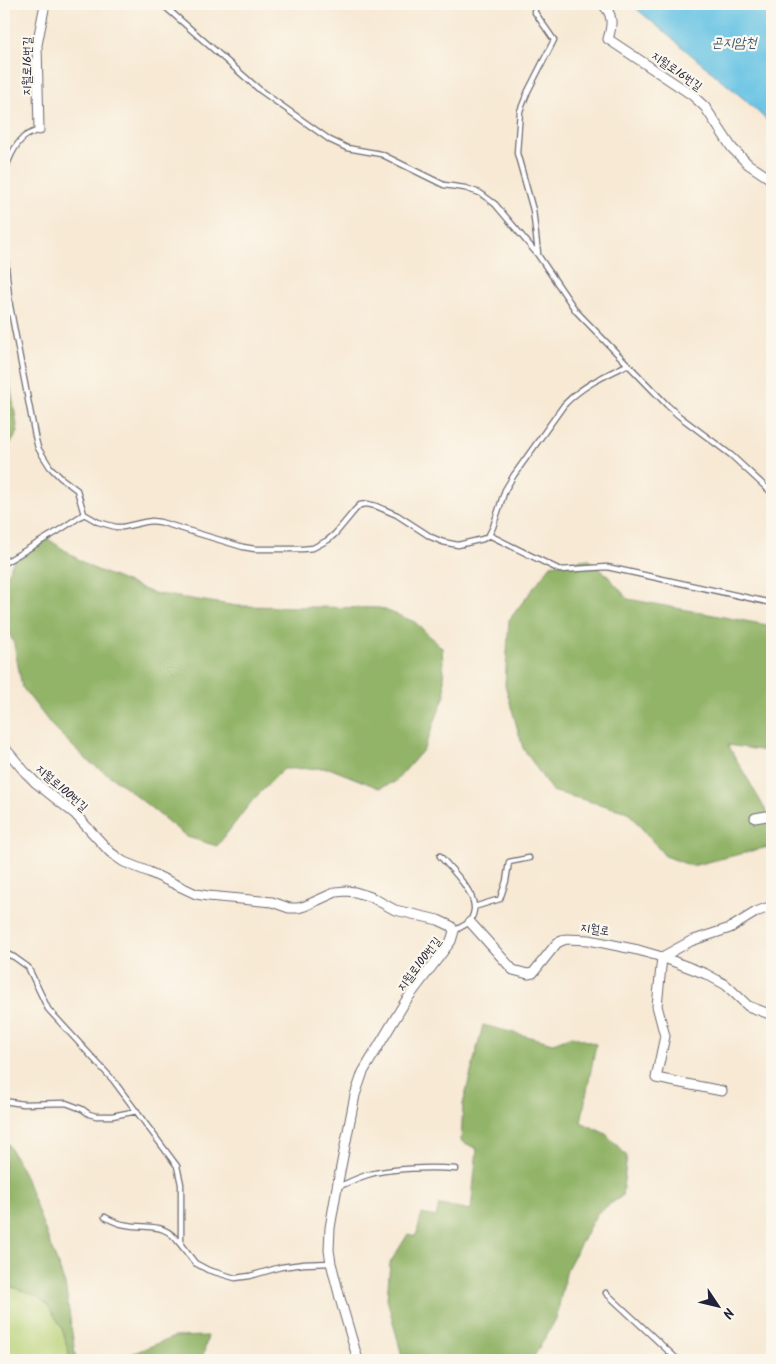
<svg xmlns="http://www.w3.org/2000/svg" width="776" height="1364" font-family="Kalam,'Poor Story',sans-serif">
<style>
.green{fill:#b8d278;stroke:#6d7a5a}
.forest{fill:#92b468;stroke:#5a6b52}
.water{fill:#66c3e4;stroke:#447290}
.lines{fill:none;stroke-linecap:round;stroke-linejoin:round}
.service-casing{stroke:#6d6871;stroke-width:7}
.minor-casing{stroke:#6d6871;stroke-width:11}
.service{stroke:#fff;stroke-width:4.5}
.minor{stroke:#fff;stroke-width:9}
.labels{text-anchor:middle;stroke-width:4.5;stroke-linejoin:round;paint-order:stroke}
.street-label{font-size:12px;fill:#22223b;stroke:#fbf7ec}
.water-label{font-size:14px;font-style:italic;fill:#3a5a76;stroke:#fbf7ec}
</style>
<rect width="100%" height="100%" fill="#fbf7ec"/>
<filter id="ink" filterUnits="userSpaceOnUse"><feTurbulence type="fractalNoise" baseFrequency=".02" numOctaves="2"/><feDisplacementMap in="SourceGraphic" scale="10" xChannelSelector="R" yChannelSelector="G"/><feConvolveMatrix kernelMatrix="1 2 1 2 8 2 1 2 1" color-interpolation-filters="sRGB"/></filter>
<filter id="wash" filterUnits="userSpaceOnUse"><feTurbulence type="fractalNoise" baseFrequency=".0096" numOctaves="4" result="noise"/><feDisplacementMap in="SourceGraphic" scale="20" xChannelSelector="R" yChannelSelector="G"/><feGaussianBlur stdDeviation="1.12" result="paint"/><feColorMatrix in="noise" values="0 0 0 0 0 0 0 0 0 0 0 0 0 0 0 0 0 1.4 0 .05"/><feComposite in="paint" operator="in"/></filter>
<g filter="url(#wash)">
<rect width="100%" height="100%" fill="#f7e9d4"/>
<path class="green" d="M4 1284 36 1296 47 1303 62 1328 69 1353 70 1360H4Z"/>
<path class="forest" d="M4 347 18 432 4 454Z
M48 539 90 567 153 593 237 606 380 608 415 622 442 648 445 695 424 749 395 782 379 788 329 768 284 769 252 801 217 846 187 837 119 782 88 761 52 726 22 687 14 644 4 621V584L14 559Z
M588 559 606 574 628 599 772 626V752L728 745 772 821V846L692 866 665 856 628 812 552 791 523 748 505 685 509 620 551 565Z
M483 1025 553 1043 572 1036 596 1044 581 1122 606 1134 627 1156 622 1196 597 1213 567 1269 556 1319 532 1360H403L387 1299 390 1263 408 1234 416 1236 422 1214 436 1217 439 1205 471 1210 477 1149 461 1141 463 1104Z
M4 1137 24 1174 65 1284 76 1360H70L69 1353 62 1328 47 1304 36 1296 4 1284Z
M208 1336 202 1360H116L174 1337Z"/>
<path class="water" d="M631 4H772V125L744 99Z"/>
</g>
<g filter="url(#ink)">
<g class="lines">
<g class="service-casing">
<path id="service" d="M162 4 261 91 330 140 347 148 381 154 444 185 465 188 480 193 495 204 538 255 576 311 667 405 679 416 731 455 772 493
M4 174C7 162 14 146 24 137 28 134 34 132 39 130
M4 209 6 266 10 306 35 436 38 448 50 467 61 478 77 490 84 514 98 522 116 527H123L145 522 152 521 160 522 243 547 255 549H303L313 548 328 540 335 534 355 510 360 505 367 504 376 506 397 515 431 537 443 542 458 545 483 539 489 535 493 527 505 490 514 475 564 405C582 386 604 376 627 365
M538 253 533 210 517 153 520 111 528 91 554 40 534 11 538 4
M489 535 560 570 607 567 772 603
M4 563 55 533 84 514
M440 856C450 868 473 890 474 906 475 912 472 917 470 922L454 931
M474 907 500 899 506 881 509 862 529 858
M4 953 14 957 28 967 48 1009 113 1080 177 1166 181 1184V1245L195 1263 208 1270 235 1278 250 1276 281 1267 304 1264 331 1263
M4 1101 23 1104 66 1103 82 1109 89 1114 96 1116H112L137 1111
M338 1187C347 1183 357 1178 367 1175 389 1168 432 1167 456 1169
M105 1217C112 1221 119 1224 127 1225 150 1229 165 1222 180 1244
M606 1293 678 1360"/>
</g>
<g class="minor-casing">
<path id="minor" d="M602 4C614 14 612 26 608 39L692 95 705 107 732 148 748 164 772 180
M39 130 37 45 45 4
M4 747 25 772 36 783 75 814 110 852 118 858 124 862 149 872 196 894 208 896 272 902 289 908H298L305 906 336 892 346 891 355 892 371 897 395 910 438 920 451 926 454 931 451 941 405 1002 363 1072 355 1095 337 1187 330 1228 329 1250 331 1263 341 1302 358 1360
M755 818 772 815
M470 922 513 970 528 974 533 973 557 943 566 939 589 940 638 950 662 957 706 974 726 985 748 1006 772 1015
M722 1091 656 1078 665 1036 657 1006 662 957 691 941 730 928 756 912 766 908H772"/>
</g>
<use href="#service" class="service"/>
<use href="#minor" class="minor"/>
</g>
</g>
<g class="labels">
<g class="street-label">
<text transform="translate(27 66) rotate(-89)" y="4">지월로16번길</text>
<text transform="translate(677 71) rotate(35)" y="4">지월로16번길</text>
<text transform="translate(62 788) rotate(41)" y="4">지월로100번길</text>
<text transform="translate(595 929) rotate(8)" y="4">지월로</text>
<text transform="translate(419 964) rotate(-53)" y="4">지월로100번길</text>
</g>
<g class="water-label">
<text x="734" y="47">곤지암천</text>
</g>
</g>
<rect width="776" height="1364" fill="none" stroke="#fbf7ec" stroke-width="20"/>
<g transform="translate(718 1306) rotate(125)" stroke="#fbf7ec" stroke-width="4" paint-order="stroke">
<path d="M0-4L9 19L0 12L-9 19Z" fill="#22223b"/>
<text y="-8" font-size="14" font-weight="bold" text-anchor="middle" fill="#22223b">N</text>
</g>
</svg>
